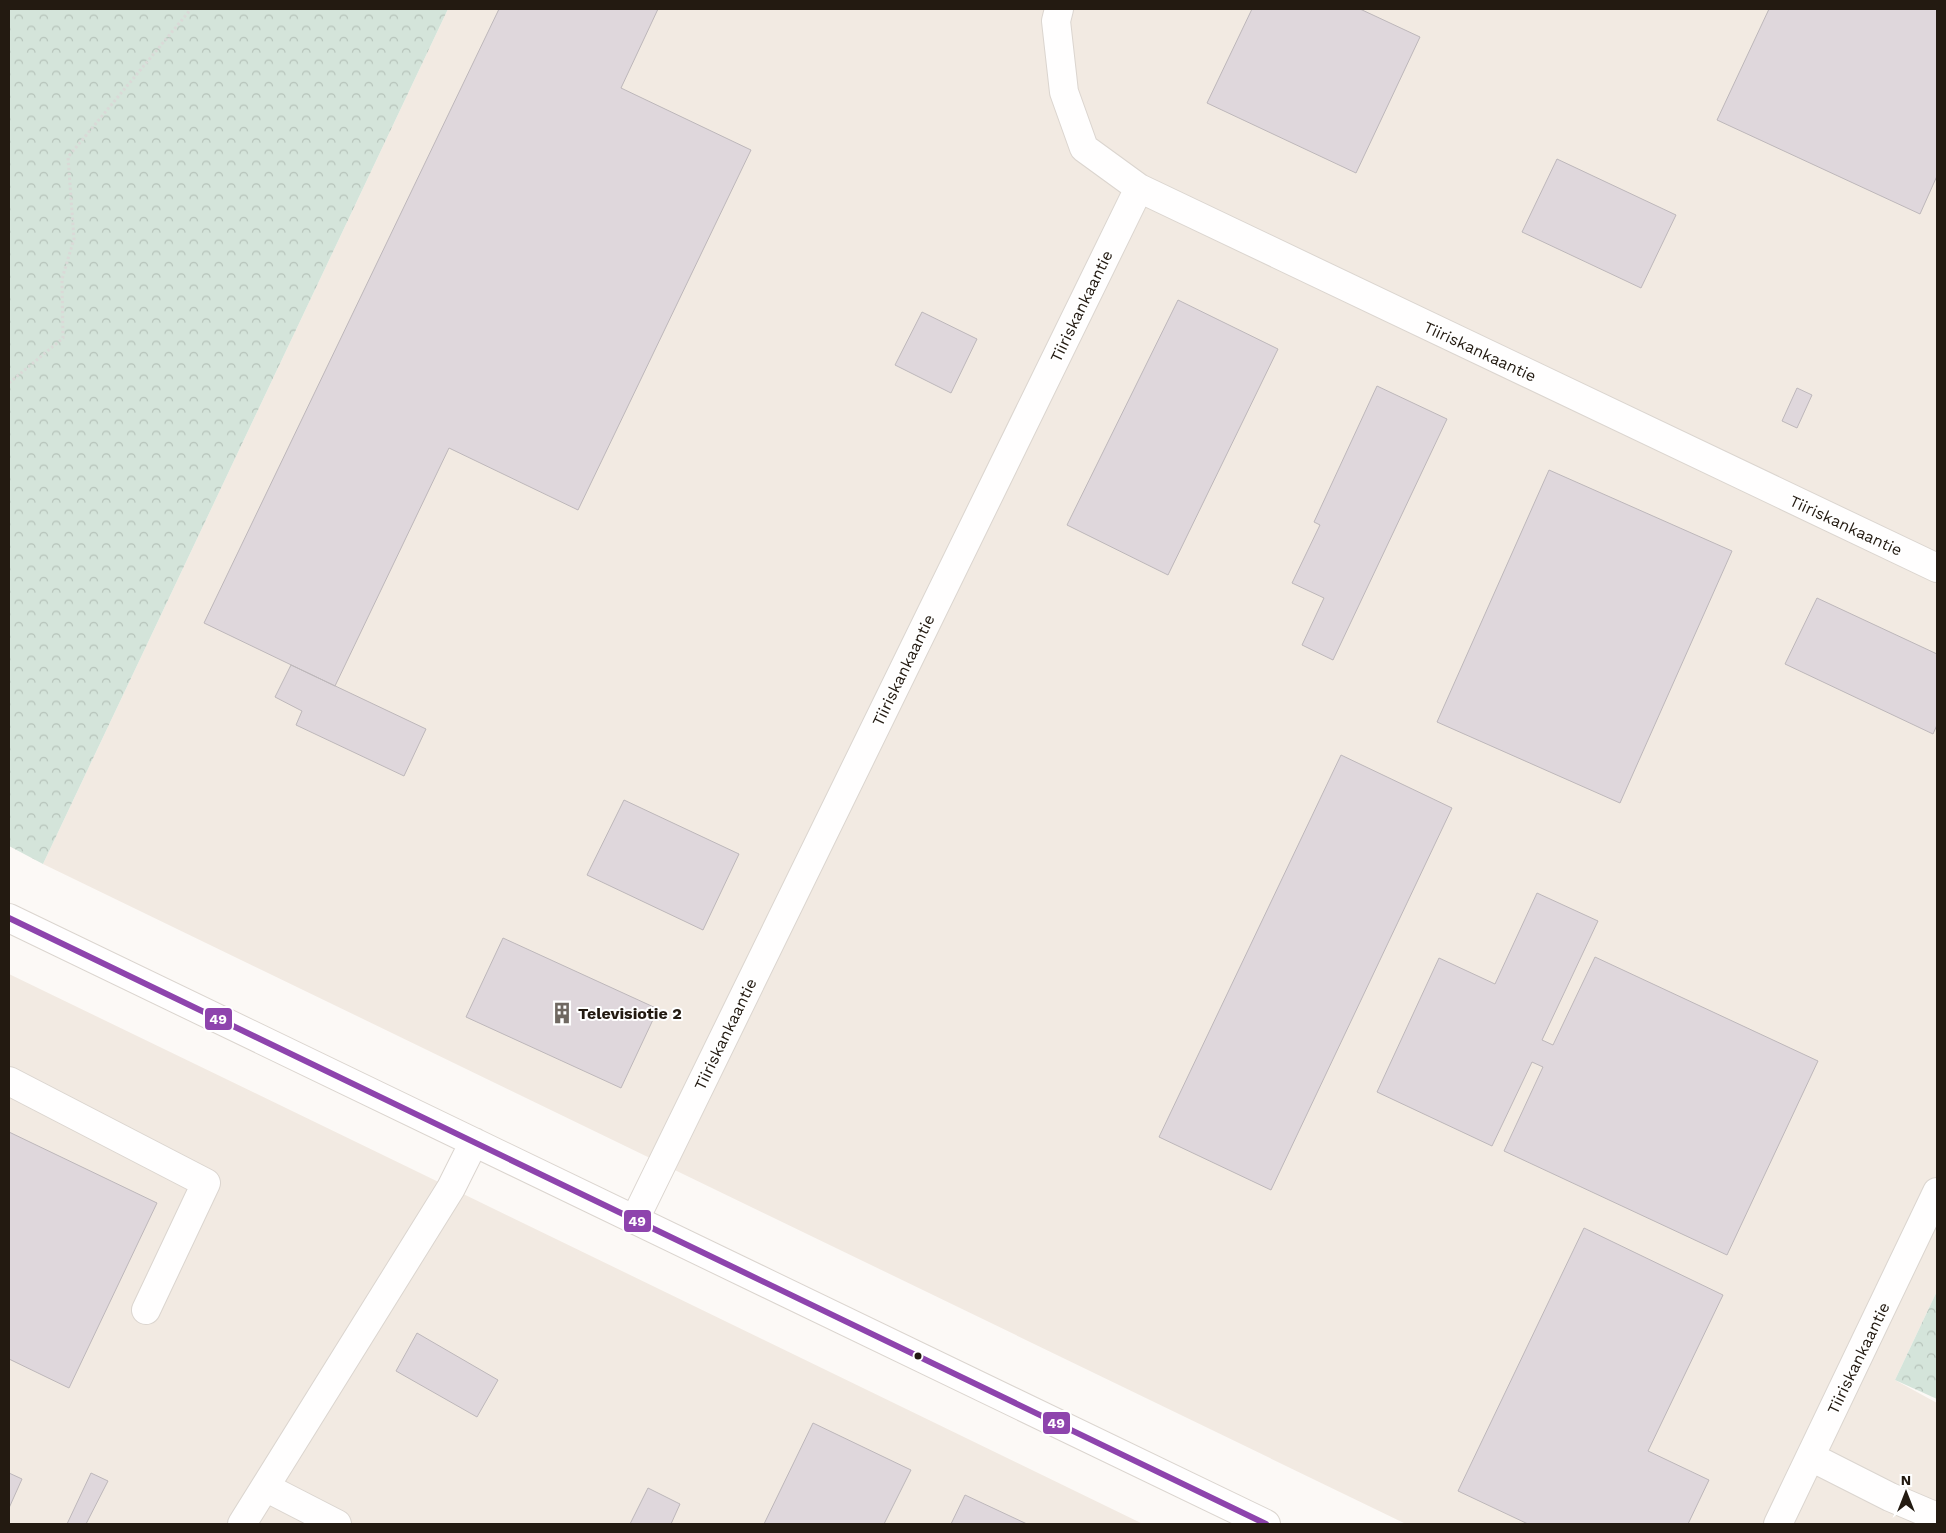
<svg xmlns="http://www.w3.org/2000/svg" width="1946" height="1533" font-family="'Work Sans',sans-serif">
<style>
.built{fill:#f2eae2}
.forest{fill:url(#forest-crowns)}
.building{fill:#dfd7dc;stroke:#bdb7ba}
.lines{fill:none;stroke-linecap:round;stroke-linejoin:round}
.minor-casing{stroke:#dbd5cf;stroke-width:30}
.path{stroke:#dad9d7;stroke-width:3;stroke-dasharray:2.5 2.5;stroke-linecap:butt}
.minor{stroke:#fffefe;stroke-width:28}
.bus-1-casing{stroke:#fff;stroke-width:10}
.bus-1{stroke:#8e44ad;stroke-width:6}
.bus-dot{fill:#231a11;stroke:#fff;stroke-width:2}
.labels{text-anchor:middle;stroke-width:4;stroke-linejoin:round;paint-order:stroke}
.street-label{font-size:16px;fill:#231a11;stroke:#fff}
.poi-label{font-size:16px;font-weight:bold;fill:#231a11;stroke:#fff;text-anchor:start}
.line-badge{stroke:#fff;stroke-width:2}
.badge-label{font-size:14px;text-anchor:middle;font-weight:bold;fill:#fff}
</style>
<defs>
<pattern id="forest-crowns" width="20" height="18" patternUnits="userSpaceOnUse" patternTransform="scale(1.25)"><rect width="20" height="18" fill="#d4e4da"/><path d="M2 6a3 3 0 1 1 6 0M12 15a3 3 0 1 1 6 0" fill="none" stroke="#b6c3ba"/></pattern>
</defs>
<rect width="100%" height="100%" fill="#fcf9f6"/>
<path class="built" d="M448 9H1937V1291L1895 1380 1937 1403V1524H1406L43 864Z
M9 974 451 1188 1143 1524H9Z"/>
<path class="forest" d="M9 9H448L43 864 9 846Z
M1937 1291V1399L1895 1380Z"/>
<path class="building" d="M499 9H658L621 88 751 150 578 510 449 448 335 686 204 623Z
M1252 9H1360L1420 37 1356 173 1207 103Z
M1769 9H1937V176L1920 214 1717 120Z
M1557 159 1676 215 1641 288 1522 232Z
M1178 300 1278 349 1168 575 1067 525Z
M922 312 977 339 951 393 895 365Z
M1377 386 1447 419 1333 660 1302 645 1324 598 1292 583 1320 525 1314 522Z
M1797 388 1812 395 1797 428 1782 421Z
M1549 470 1732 551 1620 803 1437 722Z
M1817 598 1937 654V725L1933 734 1785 664Z
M291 665 426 729 404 776 296 725 302 711 275 697Z
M1341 755 1452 808 1271 1190 1159 1137Z
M624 800 739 854 703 930 587 875Z
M1537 893 1598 921 1542 1040 1553 1045 1595 957 1818 1061 1727 1255 1504 1151 1543 1067 1532 1062 1492 1146 1377 1092 1439 958 1495 984Z
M503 938 658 1009 621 1088 466 1017Z
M9 1132 157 1203 69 1388 9 1359Z
M1584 1228 1723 1295 1648 1451 1709 1480 1688 1524H1528L1458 1491Z
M417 1333 498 1380 477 1417 396 1371Z
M813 1423 911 1470 884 1524H764Z
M9 1473 22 1479 9 1508Z
M91 1473 108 1481 86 1524H67Z
M648 1488 680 1504 671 1524H630Z
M965 1495 1027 1524H951Z"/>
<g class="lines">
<g class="minor-casing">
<path id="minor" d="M1059 9 1056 21 1064 92 1084 148 1139 188
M9 918 1266 1524
M9 1081 206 1183 146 1310
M635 1219 1139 188 1937 568
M1811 1457 1890 1497 1937 1517
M265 1487 337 1524
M242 1524 451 1188 474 1142
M1778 1524 1937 1192"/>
</g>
<path class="path" d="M9 383 63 338 62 279 74 239 68 157 191 9"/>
<use href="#minor" class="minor"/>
<g class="bus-1-casing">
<path id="bus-1" d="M9 918 1266 1524"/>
</g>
<use href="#bus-1" class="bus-1"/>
</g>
<defs>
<g id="building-bare" transform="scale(1.725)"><path d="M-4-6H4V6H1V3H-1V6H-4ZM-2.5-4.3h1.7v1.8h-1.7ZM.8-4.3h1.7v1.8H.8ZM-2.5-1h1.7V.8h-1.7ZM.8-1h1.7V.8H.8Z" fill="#6f6861" stroke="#fff" stroke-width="2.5" paint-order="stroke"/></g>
</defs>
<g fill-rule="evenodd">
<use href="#building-bare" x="562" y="1013"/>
</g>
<circle class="bus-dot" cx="918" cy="1356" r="4.5"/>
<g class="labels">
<g class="street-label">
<text transform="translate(1081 306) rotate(-64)" y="6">Tiiriskankaantie</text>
<text transform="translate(1480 351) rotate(25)" y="6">Tiiriskankaantie</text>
<text transform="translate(1846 525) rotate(25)" y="6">Tiiriskankaantie</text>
<text transform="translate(903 670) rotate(-64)" y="6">Tiiriskankaantie</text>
<text transform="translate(725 1034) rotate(-64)" y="6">Tiiriskankaantie</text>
<text transform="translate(1858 1358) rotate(-64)" y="6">Tiiriskankaantie</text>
</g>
<g class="poi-label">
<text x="578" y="1019">Televisiotie 2</text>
</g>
</g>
<g class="line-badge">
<rect x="204" y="1007" width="29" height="24" rx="5" fill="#8e44ad"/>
<rect x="623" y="1209" width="29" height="24" rx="5" fill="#8e44ad"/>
<rect x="1042" y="1411" width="29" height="24" rx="5" fill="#8e44ad"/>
</g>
<g class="badge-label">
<text x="218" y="1024">49</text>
<text x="637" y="1226">49</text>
<text x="1056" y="1428">49</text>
</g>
<rect width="1946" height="1533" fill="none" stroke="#231a11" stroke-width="20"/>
<g transform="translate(1906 1493)" stroke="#ffffff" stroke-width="4" paint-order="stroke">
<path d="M0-4L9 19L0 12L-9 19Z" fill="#231a11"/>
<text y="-8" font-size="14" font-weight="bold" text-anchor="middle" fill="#231a11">N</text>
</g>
</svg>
